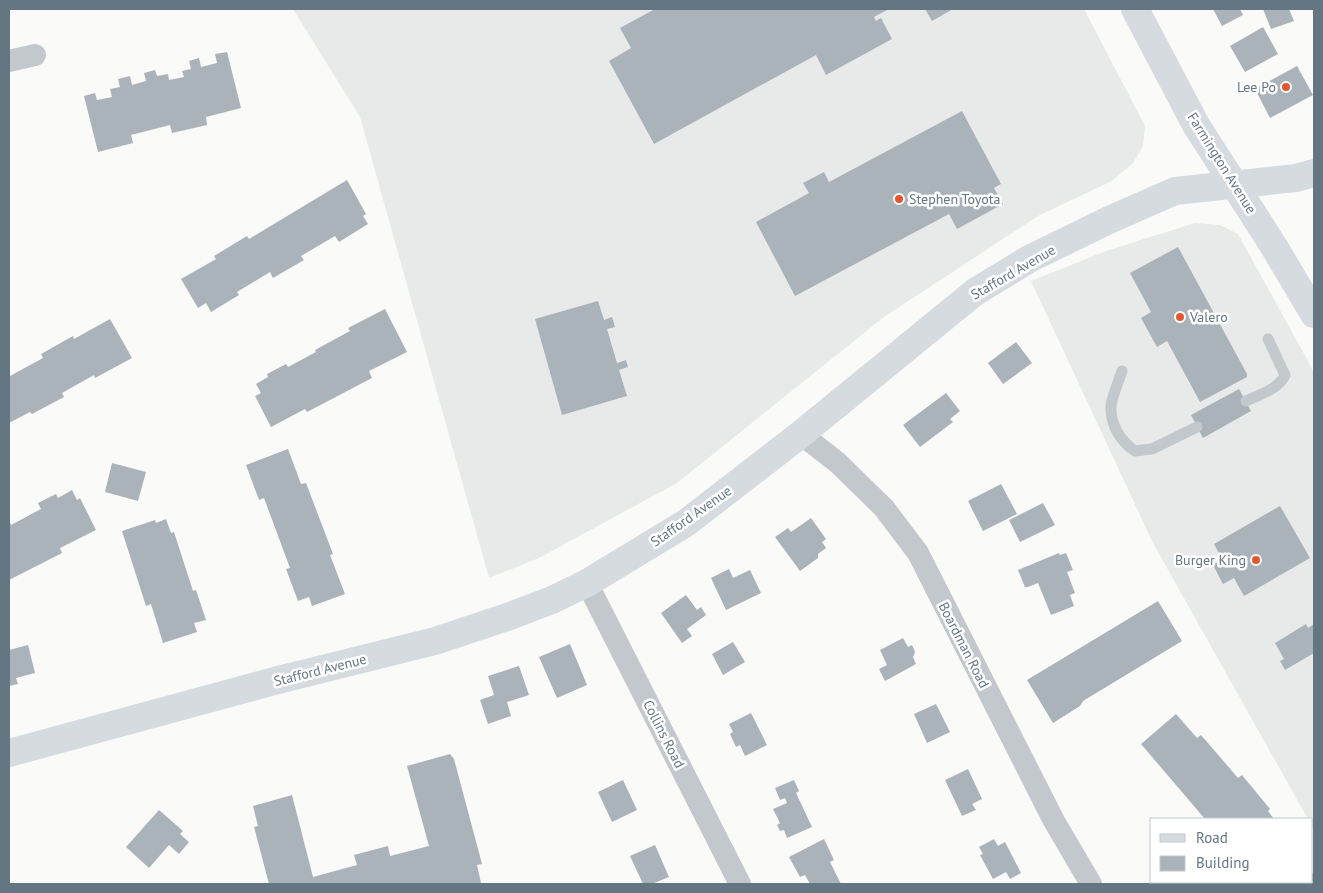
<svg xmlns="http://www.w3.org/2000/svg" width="1323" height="893" font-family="'PT Sans',sans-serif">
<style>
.built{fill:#e8e9e9}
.building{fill:#aab3b9}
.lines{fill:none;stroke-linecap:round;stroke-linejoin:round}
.lane{stroke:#c3c8cc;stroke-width:11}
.street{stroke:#c3c8cc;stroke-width:22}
.secondary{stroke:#d6dbdf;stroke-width:28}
.highway{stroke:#d6dbdf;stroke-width:28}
.poi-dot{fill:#e4572e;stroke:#fff;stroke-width:2}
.labels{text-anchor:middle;stroke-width:5;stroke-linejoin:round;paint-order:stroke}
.poi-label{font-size:14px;fill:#657683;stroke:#fff;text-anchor:end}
.street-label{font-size:14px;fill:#657683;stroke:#fff}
</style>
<rect width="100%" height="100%" fill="#fafaf8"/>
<path class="built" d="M293 9H1084L1145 126 1143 146 1133 163 1112 181 1038 216 884 317 677 483 539 558 489 578 360 117Z
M1195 223 1220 225 1238 234 1314 372V831L1312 826V819H1308L1153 543 1031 281 1106 251Z"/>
<path class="building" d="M655 9H889L874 17 876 21 881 18 892 39 826 75 816 55 654 144 609 61 631 48 620 28Z
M925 9H953L932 21Z
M1213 9H1240L1243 15 1222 26Z
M1263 9H1289L1294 21 1271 29Z
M1263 27 1278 54 1245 72 1230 46Z
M227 52 241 108 206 117 207 125 172 133 170 125 131 135 133 143 98 152 84 96 95 93 97 100 112 97 110 89 120 87 118 79 130 76 132 85 146 81 144 73 155 70 157 76 168 74 169 80 184 77 182 71 191 69 189 61 199 58 201 67 217 63 215 54Z
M1297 66 1313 95 1270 118 1255 89Z
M962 111 1001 184 994 188 1003 204 957 229 949 214 795 296 756 222 809 193 803 183 824 172 829 182Z
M347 180 366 214 363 216 368 224 339 242 335 236 301 256 304 260 273 278 270 272 237 292 239 295 211 312 206 303 198 308 181 279 216 259 214 256 247 236 249 239Z
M1178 247 1247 374V377L1200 402 1167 341 1157 347 1141 318 1151 312 1130 273Z
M598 301 604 320 612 317 615 327 607 329 617 363 626 360 628 367 619 370 627 396 562 415 535 319Z
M385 309 407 352 369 371 372 378 307 412 305 409 271 427 255 396 261 393 256 384 268 377 267 374 286 364 288 367 316 352 315 350 350 331 348 328Z
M110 319 132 358 95 378 94 375 62 393 64 397 32 414 30 412 9 423V373L10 376 43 358 41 354 73 336 74 339Z
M1016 342 1032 363 1003 384 988 363Z
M1239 389 1251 411 1203 438 1191 415Z
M946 393 960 411 950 419 953 422 920 447 903 425Z
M288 449 301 484 306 483 333 554 330 555 345 594 312 606 309 597 298 601 286 569 290 568 264 498 259 500 246 465Z
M112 463 146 472 138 501 105 492Z
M1001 484 1017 514 983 531 968 501Z
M72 490 77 500 80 498 96 530 60 548 62 553 9 580V520L11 525 41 509 38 503 56 494 58 498Z
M1043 503 1055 525 1020 542 1009 520Z
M1280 506 1310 558 1244 596 1234 578 1223 584 1213 565 1222 559 1214 544Z
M811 518 826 539 822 542 826 548 818 554V558L800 571 775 537 788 528 791 532Z
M166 519 171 533 174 532 193 591 196 590 206 620 194 623 197 632 163 643 151 604 146 606 122 531 155 520 156 523Z
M1059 553 1060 555 1066 553 1073 570 1067 572 1075 593 1070 595 1074 606 1051 615 1038 583 1028 587H1025L1018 570Z
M729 569 733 578 750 570 761 593 726 610 711 578Z
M686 595 697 610 701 607 706 615 687 629 692 636 682 643 661 613Z
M1158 601 1182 641 1083 701 1080 706 1053 723 1027 680Z
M1306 624 1308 628 1314 624V653L1285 670 1280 661 1284 659 1275 643Z
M903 638 908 647 912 645 915 652 913 657 916 664 885 681 879 669 887 665 880 650Z
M733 642 745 662 723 675 712 654Z
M570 644 587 685 557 698 539 657Z
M28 645 35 673 16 678 18 684 9 686V650Z
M519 666 529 695 507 702 511 716 488 724 480 700 494 695 488 676Z
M936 704 950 732 927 743 914 714Z
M751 713 767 745 745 756 740 745 736 747 730 734 733 732 729 724Z
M1176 714 1197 738 1201 735 1238 778 1242 775 1270 809 1268 811 1274 819H1205L1141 744Z
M450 754 454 759 482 864 477 865 481 883 475 884H269L254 827 258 826 253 806 292 795 313 877 357 865 354 855 388 846 390 856 429 846 407 766Z
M968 769 982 799 972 804 976 810 962 816 945 780Z
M623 780 637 810 612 822 598 792Z
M794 780 799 791 796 793 812 827 787 838 784 830 780 831 777 825 780 823 773 809 787 803 785 798 780 800 775 788Z
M159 810 183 831 180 834 189 842 179 854 169 845 149 868 126 847Z
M824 839 834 860 830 862 841 884H810L805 875 800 877 789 857Z
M994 839 998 846 1005 842 1021 873 1010 879 1006 872 993 879 980 855 983 854 979 847Z
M655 845 669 877 652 884H643L630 856Z
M1312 872 1314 875V884H1260L1258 882H1312Z"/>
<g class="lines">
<path class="lane" d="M1122 371C1119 380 1112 397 1111 406 1110 424 1120 441 1135 451L1152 449 1197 427
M1246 401C1259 395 1280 388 1285 375L1268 339"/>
<path class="street" d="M9 61 35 55
M801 434 838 463 884 508 918 553 1054 821 1091 884
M587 583 740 884"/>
<path class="secondary" d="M9 753 274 681 435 641 510 616 552 600 587 583 686 523 801 434 975 292 1031 258 1109 220 1175 191 1296 178 1314 173"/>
<path class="highway" d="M1135 9 1196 125 1273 245 1314 314"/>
</g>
<g class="poi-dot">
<circle cx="1286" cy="87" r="5"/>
<circle cx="899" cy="199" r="5"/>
<circle cx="1180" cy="317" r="5"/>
<circle cx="1256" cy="560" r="5"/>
</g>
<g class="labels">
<g class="poi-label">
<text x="1276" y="92">Lee Po</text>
<text x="909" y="204" text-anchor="start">Stephen Toyota</text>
<text x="1190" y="322" text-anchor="start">Valero</text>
<text x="1246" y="565">Burger King</text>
</g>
<g class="street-label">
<text transform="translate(1222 163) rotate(58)" y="5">Farmington Avenue</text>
<text transform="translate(1013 272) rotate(-30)" y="5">Stafford Avenue</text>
<text transform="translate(691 516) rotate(-35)" y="5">Stafford Avenue</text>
<text transform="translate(964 645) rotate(63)" y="5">Boardman Road</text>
<text transform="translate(320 670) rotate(-14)" y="5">Stafford Avenue</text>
<text transform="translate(664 734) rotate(63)" y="5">Collins Road</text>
</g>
</g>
<rect width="1323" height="893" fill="none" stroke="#657683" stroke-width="20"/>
<rect x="1150" y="818" width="162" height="65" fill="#ffffff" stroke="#c1c8cd"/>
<rect x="1160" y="834" width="25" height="8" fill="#d6dbdf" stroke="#c1c8cd"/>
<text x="1196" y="843" font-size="15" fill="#657683">Road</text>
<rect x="1160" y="856" width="25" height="15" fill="#aab3b9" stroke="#c1c8cd"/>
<text x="1196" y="868" font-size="15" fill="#657683">Building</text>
</svg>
